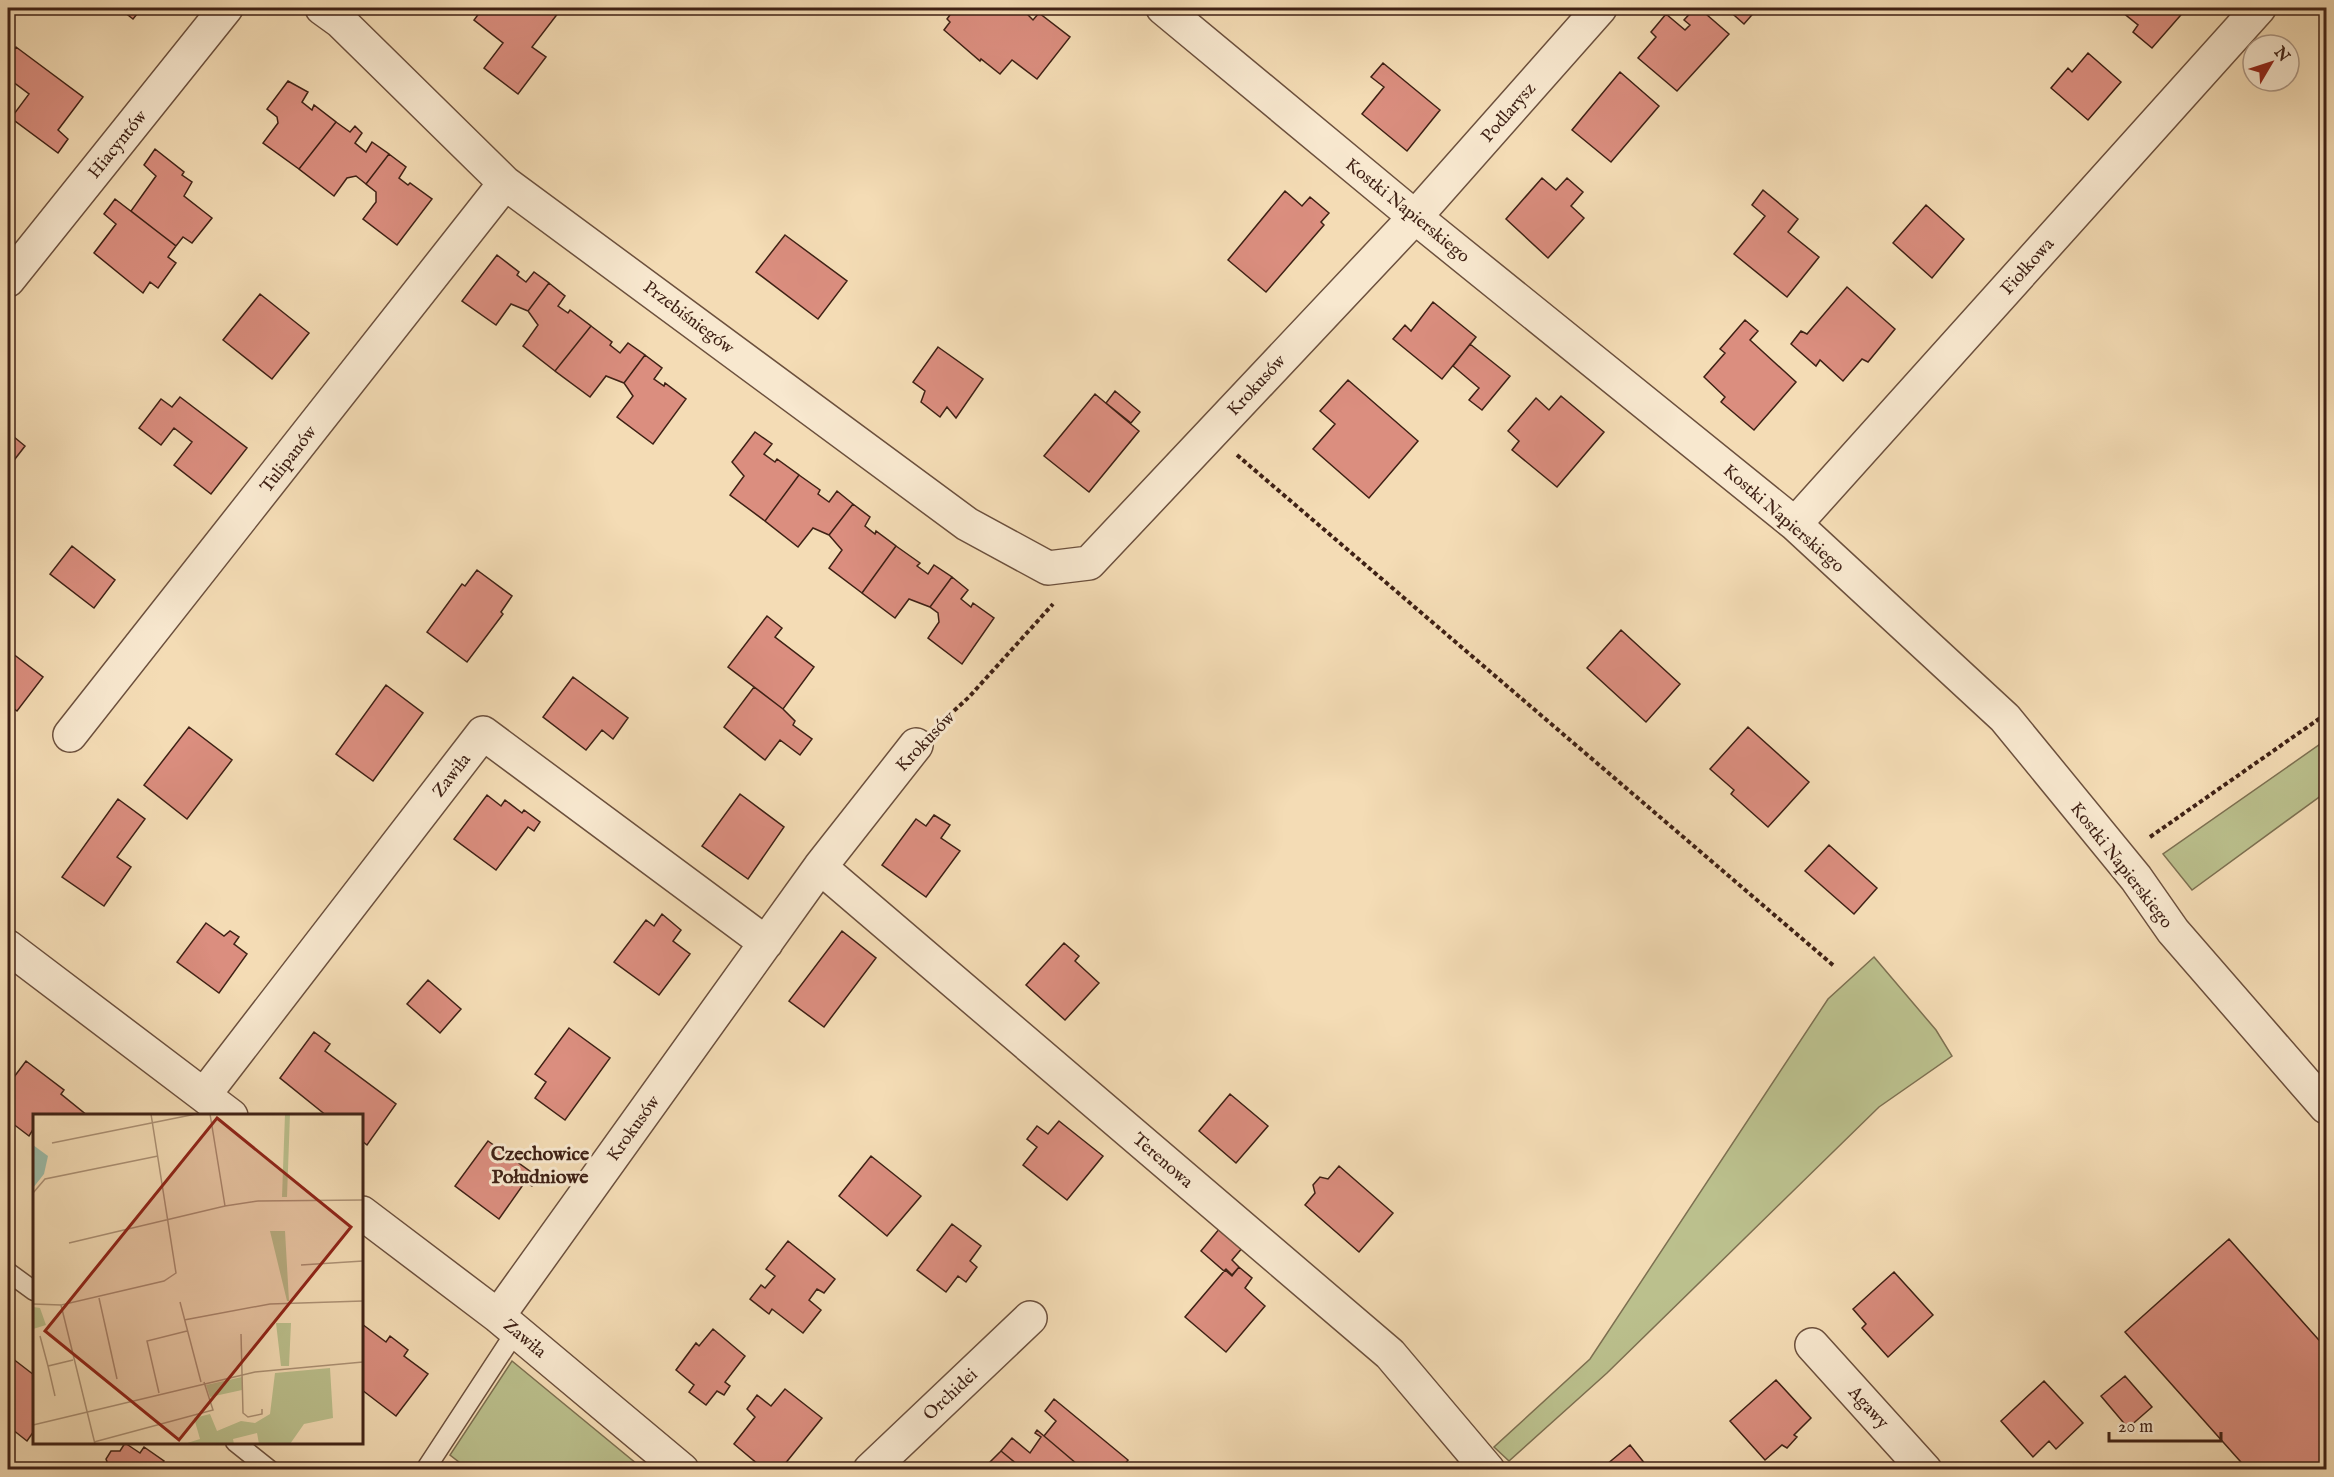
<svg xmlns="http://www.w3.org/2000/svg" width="2334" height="1477" font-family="'IM FELL English',serif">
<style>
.green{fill:#bbc08d;stroke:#7d7051;stroke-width:1.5}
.building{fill:#db8e7f;stroke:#3f2115;stroke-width:1.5}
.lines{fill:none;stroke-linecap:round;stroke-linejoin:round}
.lane-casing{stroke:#6c503d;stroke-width:21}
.street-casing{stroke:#6c503d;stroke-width:36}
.path{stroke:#3f2115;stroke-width:4;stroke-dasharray:4.5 3;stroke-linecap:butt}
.lane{stroke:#f8e8cf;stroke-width:18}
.street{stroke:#f8e8cf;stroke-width:33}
.labels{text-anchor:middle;stroke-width:6;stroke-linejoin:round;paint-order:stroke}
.street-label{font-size:18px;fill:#3f2115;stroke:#f8e8cf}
.neighbourhood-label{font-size:20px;font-weight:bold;fill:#3f2115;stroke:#f8e8cf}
.inset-road{fill:none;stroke:#ac9175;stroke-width:1.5}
.view{fill:#8f2418;fill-opacity:0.15;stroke:#8f2418;stroke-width:3}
.inset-edge{fill:none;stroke:#3f2115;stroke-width:3}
</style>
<rect width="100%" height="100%" fill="#f4dcb5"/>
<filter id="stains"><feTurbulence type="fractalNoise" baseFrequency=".00333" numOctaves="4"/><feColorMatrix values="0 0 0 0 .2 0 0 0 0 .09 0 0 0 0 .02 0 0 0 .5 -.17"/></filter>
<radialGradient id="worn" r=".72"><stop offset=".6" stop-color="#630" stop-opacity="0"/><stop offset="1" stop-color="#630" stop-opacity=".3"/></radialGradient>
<path class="green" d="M2326 740V792L2192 890 2163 854Z
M1874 957 1936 1030 1952 1056 1879 1107 1607 1373 1509 1461 1494 1447 1590 1359 1828 999Z
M512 1361 643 1469H468L450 1455Z"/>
<path class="building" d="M119 8H142L133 19Z
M483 8H562L532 47 546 57 518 94 484 68 503 43 474 20Z
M955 8H1021L1033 20 1039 13 1070 37 1037 79 1012 60 1000 74 981 59 980 61 944 30 950 22 947 19Z
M1695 8H1699L1729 34 1677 91 1638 58 1656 37 1651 32 1666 14 1685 30 1690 25 1684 20Z
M1726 8H1758L1744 24Z
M2117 8H2187L2152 48 2133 32 2138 25Z
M16 47 83 97 58 130 68 139 58 153 11 118 29 94 9 79 8 82V58Z
M2088 53 2121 82 2088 120 2051 88 2068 68 2072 72Z
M1383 63 1440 110 1407 151 1362 114 1384 87 1371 77Z
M1620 72 1659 106 1611 162 1572 130Z
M288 81 308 92 302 102 312 110 314 105 336 122 299 169 263 143 278 123 277 117 267 109Z
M336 122 350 132 355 126 362 133 355 143 366 152 372 142 389 154 366 184 356 176 347 178 334 196 299 169Z
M155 149 184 172 182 175 192 182 184 196 212 218 192 243 183 237 176 246 131 211 156 176 144 165Z
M389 154 406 167 399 178 408 185 410 183 432 199 397 245 363 219 376 202V192L366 184Z
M1542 178 1556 190 1567 178 1583 192 1571 206 1584 218 1548 258 1506 219Z
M1763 190 1798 219 1788 232 1819 257 1787 297 1734 254 1765 216 1752 205Z
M1285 191 1302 206 1310 197 1329 213 1321 222 1324 225 1266 292 1228 260Z
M115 199 176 246 168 257 176 263 158 288 150 282 143 293 94 253 116 224 104 214Z
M1926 205 1964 239 1932 278 1893 243Z
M785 235 847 281 818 319 756 272Z
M497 255 519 272 517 275 526 282 534 272 549 283 528 311 511 304 496 325 462 301Z
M549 283 565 296 558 306 568 313 570 310 591 326 555 371 523 346 538 325 528 311Z
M1847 287 1895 329 1868 362 1862 359 1843 381 1820 360 1816 366 1791 344 1801 331 1807 334Z
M260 294 309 333 272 379 223 340Z
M1433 302 1476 337 1442 379 1393 339 1405 325 1411 331Z
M1745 320 1758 331 1750 340 1796 382 1754 430 1721 402 1725 397 1704 377 1725 353 1720 349Z
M591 326 612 342 610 345 620 353 628 343 645 355 624 383 606 376 590 397 555 371Z
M1470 344 1510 376 1482 410 1469 400 1479 388 1453 366Z
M938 347 983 379 956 418 947 407 940 417 921 402 925 391 913 382Z
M645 355 662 368 654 379 664 386 665 383 686 399 653 444 617 417 633 396 624 383Z
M1348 380 1418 441 1369 498 1313 449 1335 424 1320 411Z
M1115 391 1140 412 1131 423 1106 403Z
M1095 394 1139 431 1089 492 1044 456Z
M1561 396 1604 432 1557 487 1512 450 1519 441 1508 431 1536 398 1549 410Z
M180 397 247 448 211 494 174 465 192 442 174 428 161 445 139 428 161 399 172 407Z
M8 432 25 446 8 468Z
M755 432 772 444 764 454 775 462 777 459 799 475 765 521 730 495 744 476 732 462Z
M799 475 820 490 818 494 829 502 837 491 853 504 829 535 813 528 798 547 765 521Z
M853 504 870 517 865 526 875 534 876 531 896 546 862 593 829 568 842 550 829 535Z
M72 546 115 580 94 608 50 574Z
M896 546 920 563 917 566 928 574 934 565 952 577 930 607 909 599 895 618 862 593Z
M477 570 512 596 501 612 503 614 467 662 427 632 462 584 465 586Z
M952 577 968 590 961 599 971 607 973 603 994 618 962 664 928 638 939 622 938 613 930 607Z
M767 616 782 628 775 637 814 667 783 709 728 667Z
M1621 630 1680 684 1646 722 1587 668Z
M8 650 43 677 17 711 8 704Z
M573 677 628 718 613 739 602 730 586 750 543 717Z
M386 685 423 713 373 781 336 754Z
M754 687 783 709 795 721 793 725 812 739 800 755 780 740 765 760 724 727Z
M189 727 232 760 187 819 144 785Z
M1748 727 1809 782 1768 827 1731 794 1734 790 1710 769Z
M740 794 784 827 748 879 702 846Z
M487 795 501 806 505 800 522 813 524 810 540 822 534 831 528 827 496 870 454 839Z
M118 799 145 819 117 857 131 867 104 906 62 877Z
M934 815 950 825 941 838 960 851 926 897 882 865 916 819 926 826Z
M1829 845 1877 888 1854 914 1805 871Z
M662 914 681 930 673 941 690 954 659 995 614 962 646 920 654 926Z
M206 923 224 936 230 931 239 937 234 944 247 954 219 993 177 962Z
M842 931 876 958 824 1027 789 1001Z
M1064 943 1079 956 1075 961 1099 983 1065 1020 1026 985Z
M428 980 461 1009 440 1033 407 1004Z
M569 1028 610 1058 565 1120 535 1098 546 1082 535 1074Z
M314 1032 330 1044 325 1051 396 1104 367 1145 362 1141V1116H327L280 1078Z
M26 1061 64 1090 61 1094 88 1116H34V1128L29 1136 8 1120V1078L14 1077Z
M1230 1094 1268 1126 1236 1163 1199 1131Z
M1059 1121 1103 1156 1067 1200 1023 1165 1037 1147 1027 1139 1037 1126 1048 1134Z
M488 1141 538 1177 532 1186 525 1182 499 1219 455 1186Z
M871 1156 921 1196 887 1236 839 1196Z
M1339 1166 1393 1213 1359 1252 1305 1205 1315 1193 1313 1185 1320 1177 1328 1179Z
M952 1224 981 1246 970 1261 977 1267 966 1282 958 1276 946 1292 917 1270Z
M1220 1228 1243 1247 1232 1260 1239 1267 1232 1275 1226 1269 1224 1271 1201 1251Z
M2229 1239 2326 1348V1470H2248L2125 1332Z
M788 1241 835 1279 824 1293 817 1289 809 1300 821 1310 803 1333 772 1309 769 1314 750 1299 761 1285 765 1288 775 1276 766 1269Z
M1239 1267 1252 1278 1245 1288 1265 1306 1226 1352 1185 1317 1225 1270 1232 1276Z
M1894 1272 1933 1315 1888 1357 1862 1328 1866 1324 1853 1309Z
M362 1324 386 1342 390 1336 408 1350 404 1356 428 1374 396 1416 362 1390Z
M713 1329 745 1356 725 1382 730 1386 724 1395 717 1391 706 1405 689 1392 694 1385 676 1370 696 1343 699 1346Z
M8 1355 34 1375V1431L27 1441 8 1426Z
M2125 1376 2152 1407 2128 1428 2101 1396Z
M1776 1380 1811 1418 1794 1435 1797 1437 1787 1448 1782 1445 1765 1460 1730 1421Z
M2044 1381 2083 1423 2056 1449 2049 1441 2033 1457 2001 1421Z
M785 1389 822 1418 780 1470H765L734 1444 755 1417 747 1409 757 1395 771 1406Z
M1054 1399 1128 1460 1120 1470H1084L1044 1436 1056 1421 1045 1411Z
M1037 1430 1044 1436 1084 1470H1024L1001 1451 1012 1438 1030 1453 1041 1437 1035 1433Z
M125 1443 140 1453 144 1447 164 1461 160 1468 163 1470H107L109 1467 106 1459 111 1451H120Z
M1630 1445 1650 1470H1600Z
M1001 1451 1024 1470H998L990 1462Z"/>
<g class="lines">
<g class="lane-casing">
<path id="lane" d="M8 1272 34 1291
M235 1442 270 1470
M425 1470 516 1331"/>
</g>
<g class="street-casing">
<path id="street" d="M322 8 340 21 505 183 967 524 1048 568 1089 563 1415 217 1600 8
M1163 8 1415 217 1795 524 2005 718 2136 878 2173 931 2326 1107
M8 280 226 8
M1795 524 2259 8
M70 735 505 183
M820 867 1390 1354 1488 1470
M8 947 231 1116
M204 1095 483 733 766 943
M362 1213 498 1316 682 1470
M498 1316 820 867 916 745
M1812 1345 1925 1470
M870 1470 1030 1318"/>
</g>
<path class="path" d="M1237 455 1834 966
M943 721 969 697 1053 604
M2150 837 2326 714"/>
<use href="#lane" class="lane"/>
<use href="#street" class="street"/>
</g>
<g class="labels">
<g class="street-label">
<text transform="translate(1508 112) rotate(-49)" y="6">Podlarysz</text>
<text transform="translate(117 144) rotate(-51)" y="6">Hiacyntów</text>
<text transform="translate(1408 210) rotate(39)" y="6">Kostki Napierskiego</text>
<text transform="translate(2027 266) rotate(-48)" y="6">Fiołkowa</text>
<text transform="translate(689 317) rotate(37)" y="6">Przebiśniegów</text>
<text transform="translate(1256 385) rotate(-47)" y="6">Krokusów</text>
<text transform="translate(288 459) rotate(-52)" y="6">Tulipanów</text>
<text transform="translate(1784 518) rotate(41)" y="6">Kostki Napierskiego</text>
<text transform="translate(925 741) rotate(-46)" y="6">Krokusów</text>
<text transform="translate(451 775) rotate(-52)" y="6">Zawiła</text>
<text transform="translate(2122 865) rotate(52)" y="6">Kostki Napierskiego</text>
<text transform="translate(633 1128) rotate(-54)" y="6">Krokusów</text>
<text transform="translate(1163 1160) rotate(41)" y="6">Terenowa</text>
<text transform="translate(525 1338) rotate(40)" y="6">Zawiła</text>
<text transform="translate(950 1394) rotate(-43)" y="6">Orchidei</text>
<text transform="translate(1869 1407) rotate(48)" y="6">Agawy</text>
</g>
<g class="neighbourhood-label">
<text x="540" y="1160">Czechowice<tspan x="540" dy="23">Południowe</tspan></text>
</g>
</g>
<g transform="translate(33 1114)">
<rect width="330" height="330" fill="#f4dcb5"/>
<path d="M252 0H257L254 83H249ZM237 117H252L256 187H254ZM0 193 7 194 13 211 0 215ZM243 209H258L256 252H248ZM297 254 300 304 271 310 257 330H226L224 319 200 325 201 330H151L167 325 161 304 177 300 184 317 208 307 222 309 237 300 242 259ZM209 263V276L177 283 173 271Z" fill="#bbc08d"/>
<path d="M0 31 15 42 11 60 0 74Z" fill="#9cbca9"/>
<path class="inset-road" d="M177 0 192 92M19 29 163 0M0 79 12 65 125 42M36 129 192 92 225 87 330 86M268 151 330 147M66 184 84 265M147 188 168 268M0 190 28 191M151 206 237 190 330 187M208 220 210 299 215 303 229 300V295M7 222 15 252 40 246M15 252 22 282M126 279 114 227 154 217M0 311 222 258 330 248M61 328 180 296 171 268M62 330 28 191 131 167 143 159 118 0"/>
<path class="view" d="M184 4 318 113 146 326 12 217Z"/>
<rect width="330" height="330" class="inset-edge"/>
</g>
<rect width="2334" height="1477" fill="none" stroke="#f4dcb5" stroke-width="30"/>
<rect x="9" y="9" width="2316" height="1459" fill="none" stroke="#3f2115" stroke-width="3"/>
<rect x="15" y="15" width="2304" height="1447" fill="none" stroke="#3f2115" stroke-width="1.5"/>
<g transform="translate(2271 63) rotate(51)"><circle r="28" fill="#f8e8cf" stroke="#ae9885" stroke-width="1.5"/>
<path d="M0-4.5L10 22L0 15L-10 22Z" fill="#8f2418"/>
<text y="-9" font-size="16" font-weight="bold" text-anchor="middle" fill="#3f2115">N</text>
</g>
<path d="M2109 1432v9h112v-9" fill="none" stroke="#3f2115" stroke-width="3"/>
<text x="2118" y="1432" font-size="18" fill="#3f2115" stroke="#f8e8cf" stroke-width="4.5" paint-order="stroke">20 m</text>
<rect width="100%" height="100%" filter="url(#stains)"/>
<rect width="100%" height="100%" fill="url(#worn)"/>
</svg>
